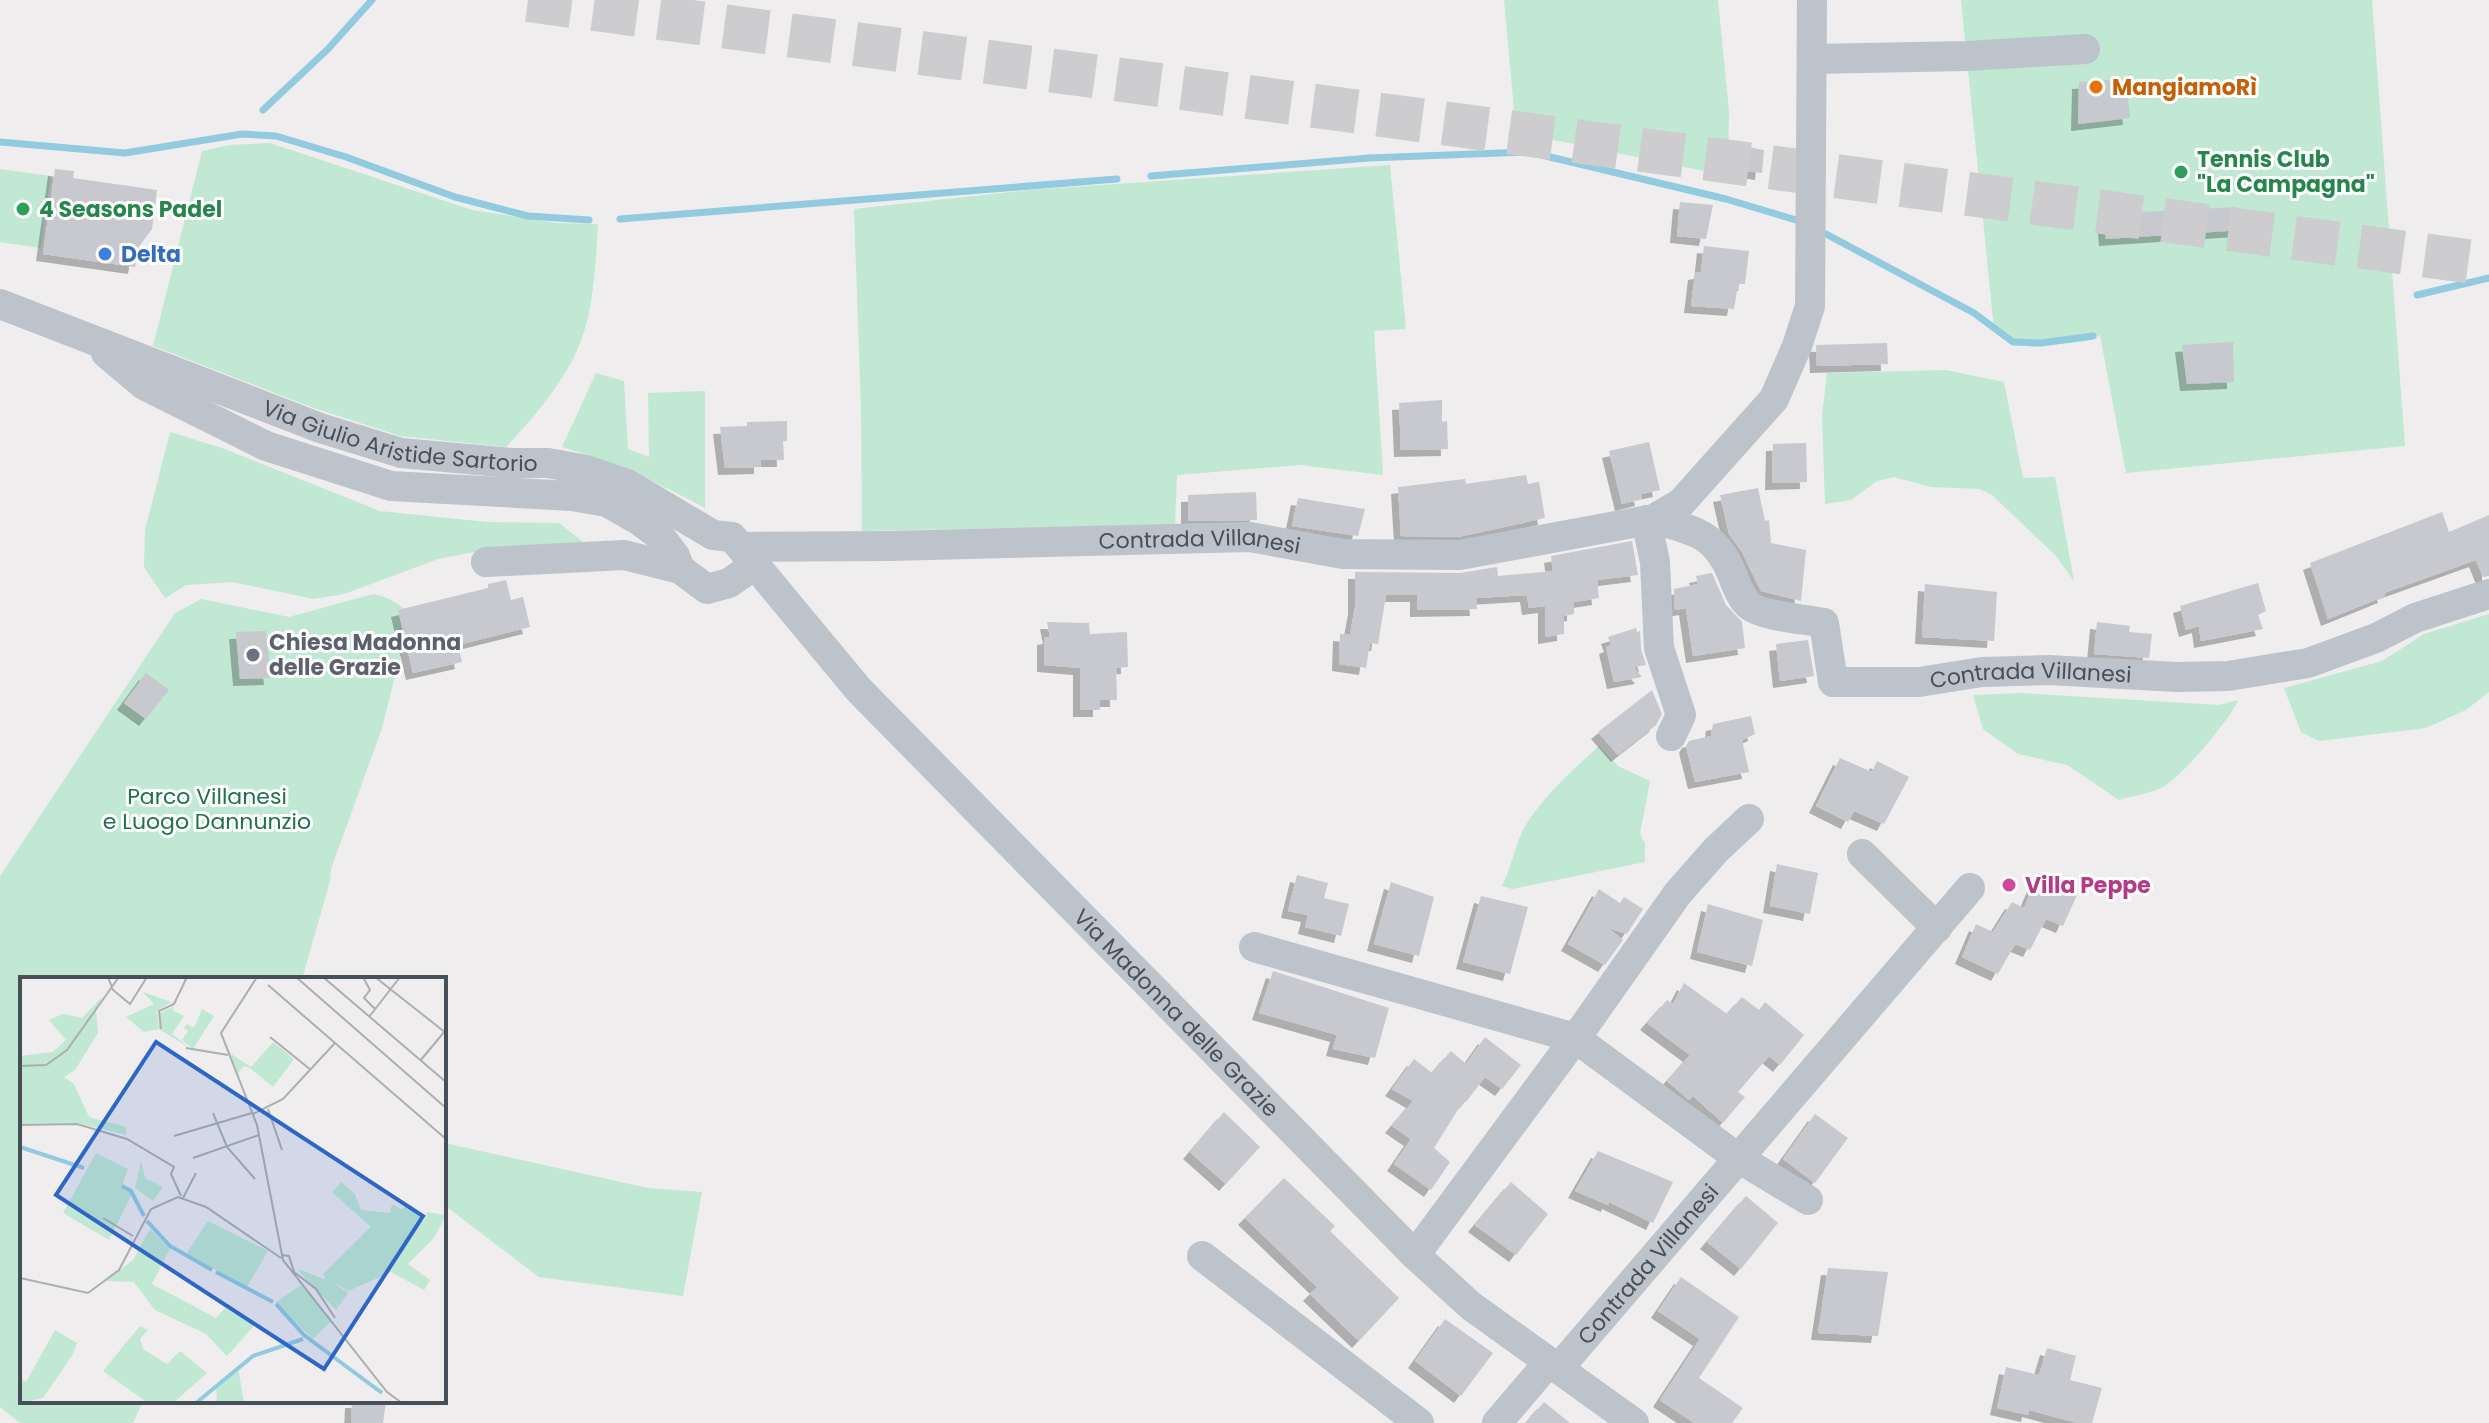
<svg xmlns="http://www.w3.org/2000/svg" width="2489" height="1423" font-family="Poppins,sans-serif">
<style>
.green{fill:#c0e8d2}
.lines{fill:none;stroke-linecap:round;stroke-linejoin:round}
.stream{stroke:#92cae0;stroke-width:7}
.building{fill:#c7c9cf;filter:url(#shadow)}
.highway-tunnel{stroke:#cdcdcf;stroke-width:44;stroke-dasharray:44 22;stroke-linecap:butt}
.minor{stroke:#bdc3ca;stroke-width:30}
.food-dot{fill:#e8710a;stroke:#fff;stroke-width:3}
.leisure-dot{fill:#2e9e5b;stroke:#fff;stroke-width:3}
.shop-dot{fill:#3f7fe0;stroke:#fff;stroke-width:3}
.worship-dot{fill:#6b7280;stroke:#fff;stroke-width:3}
.hotel-dot{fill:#d1479c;stroke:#fff;stroke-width:3}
.labels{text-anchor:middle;stroke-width:6;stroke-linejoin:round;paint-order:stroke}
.food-label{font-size:22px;font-weight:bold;fill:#c56008;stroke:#fff;text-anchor:start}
.leisure-label{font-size:22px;font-weight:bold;fill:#27864d;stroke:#fff;text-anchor:start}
.shop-label{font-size:22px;font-weight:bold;fill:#366cbe;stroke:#fff;text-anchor:start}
.street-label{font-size:22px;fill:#474f58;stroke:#fff}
.worship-label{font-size:22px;font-weight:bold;fill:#5b616d;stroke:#fff;text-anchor:start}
.park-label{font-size:22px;fill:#21704e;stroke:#fff}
.hotel-label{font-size:22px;font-weight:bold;fill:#b23c85;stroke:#fff;text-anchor:start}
.inset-river{fill:none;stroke:#92cae0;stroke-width:4}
.inset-road{fill:none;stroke:#acaeb1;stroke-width:2}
.view{fill:#2e66c8;fill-opacity:0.15;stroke:#2e66c8;stroke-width:4}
.inset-edge{fill:none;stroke:#474f58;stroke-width:4}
</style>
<defs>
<filter id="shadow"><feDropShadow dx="-7" dy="7" stdDeviation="0" flood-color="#0004"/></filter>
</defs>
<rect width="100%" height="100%" fill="#efeded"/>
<path class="green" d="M1504 0H1718L1729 111 1728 176 1516 132Z
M1961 0H2372L2405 446 2126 473 2100 335 2086 341 2032 347 1994 329Z
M270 143 472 210 557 223 598 224C596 257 594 304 583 335 569 377 536 415 506 447L400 436 311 407 153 346 202 151 230 145Z
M1390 165 1406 329 1374 331 1383 475 1300 465 1177 475 1175 525 862 531 861 410 854 209 1030 190Z
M0 169 51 176 41 248 0 242Z
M1946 370 2004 382 2023 478 2055 477 2074 581 2056 556 1992 495 1980 489 1931 487 1894 477 1877 481 1851 500 1825 504 1822 416 1827 373Z
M596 373 624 381 628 449 649 457 648 393 705 391V508C659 483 613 462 562 447Z
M170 432 222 448 380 511 487 522 559 523 583 542 585 546 490 549 438 559 344 594 314 599 232 582 186 585 165 598 144 567 145 530Z
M373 594C387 596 403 605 410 617L382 728 331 869 330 881 302 979H22V1401H143L133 1423H20L0 1407V876L175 613 201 599 289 617Z
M2489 614V692L2466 710 2426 728 2319 741 2301 732 2284 688 2382 661 2424 634Z
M2021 693 2219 705 2238 700C2230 720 2180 779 2161 788 2148 794 2132 796 2119 800L2067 765 2018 754 1983 729 1973 695Z
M1599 746 1618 766 1650 781 1640 834 1645 843V862L1512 889 1502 886C1511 868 1514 850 1522 832 1537 802 1574 769 1599 746Z
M444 1143 648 1188 702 1192 683 1296 539 1277 444 1205Z"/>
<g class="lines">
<path class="stream" d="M263 110 328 49 372 0
M0 142 125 153 242 134 276 136 346 157 455 197 528 216 589 220
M1151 176 1369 158 1529 152 1726 199 1796 220
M620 219 1117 179
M1826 234 1974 313 2013 342 2041 343 2093 336
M2417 295 2489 278"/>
</g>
<path class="building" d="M2126 79 2130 118 2078 124 2079 82Z
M1735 145 1764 150 1762 173 1733 169Z
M55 169 74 171 73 178 157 190 152 229 138 248 135 267 43 254Z
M1680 202 1713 205 1706 239 1677 236Z
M2237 207 2242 230 2106 239 2104 214Z
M1704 246 1749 251 1745 284H1738L1734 309 1691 306 1695 273 1701 272Z
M2233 342 2234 382 2187 384 2182 345Z
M1887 343 1888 364 1817 366 1816 345Z
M1442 400V422L1447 421 1448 449 1401 450 1399 403Z
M787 421V441H783L784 460H761V467L725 468 720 427 747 426V422Z
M1649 442 1660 490 1641 494 1642 499 1622 504 1609 451Z
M1806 443 1807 482 1772 483 1773 444Z
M1526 475 1528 484 1539 482 1545 518 1458 537 1401 536 1398 487 1465 479 1466 484Z
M1758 488 1765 521 1769 520 1771 543 1806 550 1801 601 1761 591 1742 552 1729 534 1720 495Z
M1256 492 1257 520 1188 521V495Z
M1298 498 1365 509 1358 536 1292 526Z
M2442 512 2449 532 2489 515V576L2483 577 2476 560 2384 593 2385 596 2328 619 2310 563Z
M1632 541 1638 575 1597 580 1599 598 1574 602V614L1564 616V634L1545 637V606L1529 608 1527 595 1476 598 1477 609 1417 610V595H1386L1378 644 1370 643 1366 668 1339 664 1340 634 1350 635 1355 607V572L1460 573 1497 567 1498 576 1553 571 1551 556Z
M1712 573 1726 605 1742 622 1745 648 1693 656 1686 608 1675 610 1674 589 1698 584 1696 576Z
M506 580 511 600 523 597 530 627 458 645 462 662 413 673 398 610 488 588V584Z
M2258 583 2266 611 2258 615 2263 629 2201 641 2199 626 2186 630 2180 606Z
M1925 584 1997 592 1994 641 1922 637Z
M1047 622 1089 623 1090 634 1127 632 1128 667 1116 668 1117 700H1100V710H1080V668L1044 665V638L1050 637Z
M2097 622 2130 626 2129 632 2152 634 2149 658 2094 654Z
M1636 628 1637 632 1640 631 1641 649 1646 665 1634 667 1642 677 1614 682 1606 647 1611 645 1608 637Z
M266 631 271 678 240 679 236 632Z
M1808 640 1814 676 1780 681 1776 644Z
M146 673 169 690 146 719 124 703Z
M1652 690 1662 714 1656 725 1618 755 1598 732Z
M1751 716 1755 734 1742 740 1749 772 1695 782 1686 746 1689 741 1711 736 1713 724Z
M1840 758 1872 772 1877 761 1909 777 1884 824 1854 811 1848 822 1816 806Z
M1777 864 1818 873 1810 914 1770 906Z
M2039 873 2077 895 2063 926 2046 919 2030 950 2015 944 1998 974 1962 957 1976 924 1993 932 2012 902 2024 908Z
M1297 875 1328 883 1324 898 1349 904 1341 936 1305 927 1308 915 1288 911Z
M1391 882 1434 897 1419 956 1374 944Z
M1599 889 1620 903 1624 897 1643 909 1627 934 1608 928 1623 940 1605 965 1568 944Z
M1481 896 1528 907 1510 974 1463 962Z
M1708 904 1763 920 1752 966 1697 952Z
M1273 971 1389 1008 1375 1058 1333 1049 1337 1035 1259 1013Z
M1684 983 1727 1014 1742 997 1759 1010 1765 1002 1804 1035 1780 1065 1769 1056 1738 1092 1745 1097 1723 1123 1693 1096 1689 1100 1667 1081 1690 1055 1647 1023 1667 1000 1673 1004Z
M1485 1037 1521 1065 1502 1089 1485 1077 1466 1102 1464 1100 1434 1148 1450 1162 1431 1190 1394 1164 1411 1139 1392 1126 1413 1101 1392 1089 1414 1059 1432 1073 1451 1051 1466 1064Z
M1224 1112 1260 1147 1226 1184 1190 1152Z
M1815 1114 1848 1138 1815 1183 1783 1159Z
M1598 1151 1673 1182 1653 1223 1609 1202 1608 1205 1575 1191Z
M1284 1178 1335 1226 1330 1231 1399 1298 1359 1341 1310 1294 1317 1287 1245 1218Z
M1511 1182 1548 1214 1516 1255 1475 1225Z
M1746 1196 1778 1223 1741 1269 1707 1242Z
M1828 1268 1888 1272 1878 1336 1818 1333Z
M1681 1277 1739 1317 1699 1378 1743 1408 1732 1423H1694L1660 1400 1700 1339 1658 1311Z
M1445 1319 1493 1353 1461 1396 1415 1361Z
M2047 1348 2076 1356 2070 1380 2102 1388 2092 1423H2077L2029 1410 2028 1415 1997 1408 2006 1367 2039 1375Z
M352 1401H386L383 1423H351Z
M1544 1402 1570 1423H1526Z"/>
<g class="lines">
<path class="highway-tunnel" d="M528 0 2489 264"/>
<g class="minor">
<path d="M1812 59 1967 56 2085 49"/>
<path id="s1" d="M0 304 320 428 401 453 511 463H548L586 470 627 484 713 535 732 537 859 690 1415 1255 1471 1306 1634 1423"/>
<path d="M106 353 144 385 266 446 391 486 572 496 607 502 640 521 660 536 675 556 680 569 707 589 729 583 756 564"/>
<path id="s2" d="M1654 519C1693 531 1715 532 1732 574 1736 584 1741 599 1750 606 1765 617 1806 619 1824 623L1833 682H1919L1982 672 2049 670 2176 677 2228 676 2308 663 2376 638 2415 618 2489 594"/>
<path d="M1646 520 1655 562 1659 648 1681 715 1671 736"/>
<path id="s3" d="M742 547 890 546 1250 537 1343 554 1460 555 1654 519 1681 503 1774 399 1797 346 1810 306 1812 0"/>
<path d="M486 562 624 555 680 569"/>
<path d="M1862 854 1937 928"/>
<path d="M1254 947 1575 1038 1738 1158 1808 1200"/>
<path d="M1415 1255 1585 1025 1678 893 1716 850 1749 819"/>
<path d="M1202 1256 1419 1423"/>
<path id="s4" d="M1558 1369 1970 888"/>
<path d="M1497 1423 1548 1363"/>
</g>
</g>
<circle class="food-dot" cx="2096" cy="87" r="8"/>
<g class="leisure-dot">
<circle cx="2181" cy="172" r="8"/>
<circle cx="23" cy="209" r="8"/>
</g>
<circle class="shop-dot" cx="105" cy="254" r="8"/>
<circle class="worship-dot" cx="253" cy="655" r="8"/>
<circle class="hotel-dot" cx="2009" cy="885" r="8"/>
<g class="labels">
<g class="food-label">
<text x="2112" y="95">MangiamoRì</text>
</g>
<g class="leisure-label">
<text x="2197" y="167">Tennis Club<tspan x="2197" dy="25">"La Campagna"</tspan></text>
<text x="39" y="217">4 Seasons Padel</text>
</g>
<g class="shop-label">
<text x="121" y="262">Delta</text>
</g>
<g class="street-label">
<text dy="8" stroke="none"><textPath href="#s1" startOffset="424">Via Giulio Aristide Sartorio</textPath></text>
<text dy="8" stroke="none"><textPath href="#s3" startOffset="458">Contrada Villanesi</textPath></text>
<text dy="8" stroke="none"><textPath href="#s2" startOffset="472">Contrada Villanesi</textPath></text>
<text dy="8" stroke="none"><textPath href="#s1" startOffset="1428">Via Madonna delle Grazie</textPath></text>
<text dy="8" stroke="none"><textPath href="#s4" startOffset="138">Contrada Villanesi</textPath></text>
</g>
<g class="worship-label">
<text x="269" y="650">Chiesa Madonna<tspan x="269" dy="25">delle Grazie</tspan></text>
</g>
<g class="park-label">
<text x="207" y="804">Parco Villanesi<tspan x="207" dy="25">e Luogo Dannunzio</tspan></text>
</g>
<g class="hotel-label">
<text x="2025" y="893">Villa Peppe</text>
</g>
</g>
<g transform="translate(20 977)">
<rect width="426" height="426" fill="#efeded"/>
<path d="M123 15 151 25 137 34 139 52 140 36 154 29 152 33 164 39 152 57 170 71 139 52 124 55 106 40 134 27ZM82 20 76 34 78 56 55 93 44 100 54 107 69 140 106 150V158L58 146 0 147V79L33 75 46 63 29 43 43 37 62 41ZM182 32 194 39 173 72 162 63 168 54 164 51 167 47 174 51ZM203 56 211 77 231 90 253 65 274 82 253 110 230 91 224 89 217 97ZM76 176 108 192 102 209 112 217 89 263 43 236ZM121 184 125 201 143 210 133 224 115 211ZM321 205 335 217 341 233 370 236 372 227 381 232 391 228 404 244 407 235 426 238 414 261 388 287 410 303 404 313 371 295 328 314 311 304 328 316 316 333 280 296 279 292 306 303 303 297 351 250 312 215ZM188 244 248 274 227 310 166 277ZM130 252 150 272 132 307 196 341 205 331 235 348 207 379 186 357 135 333 114 305 86 304 113 283ZM281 308 312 344 293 362 255 326ZM120 349 128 353 120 362 123 372 147 387 160 374 187 396 153 426H128L83 394ZM35 353 57 366 53 377 23 421 0 426V400L6 405ZM218 390 224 426H197L196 410Z" fill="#c0e8d2"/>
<path class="inset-river" d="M0 170 64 191M102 209 111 214 124 239M127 244 150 269 192 293M196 295 253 325M256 327 284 358 362 416M176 426 233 379 283 362"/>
<path class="inset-road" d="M88 0 93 13 110 27 127 0M237 0 201 56 237 148 263 283 367 415 382 426M276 0 426 131M303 0 426 105M343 0 350 13 344 21 355 32M355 0 426 56M248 8 426 162M349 40 380 0M141 52 139 34 154 27 167 0M250 60 291 93M166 71 208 78M400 84 425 54M0 89 26 88 47 73 99 0M248 132 262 173M193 136 207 170 235 202M233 137 263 122 315 66M0 148 57 147 107 162 154 190 151 197 161 219M154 159 232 136M173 181 239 158M163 221 176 196M83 241 113 259M262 278 269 279 274 295 296 312 315 341M0 301 68 316 99 293 131 232 158 220 186 230 261 281"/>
<path class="view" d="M136 65 403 239 304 392 36 218Z"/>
<rect width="426" height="426" class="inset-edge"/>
</g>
</svg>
